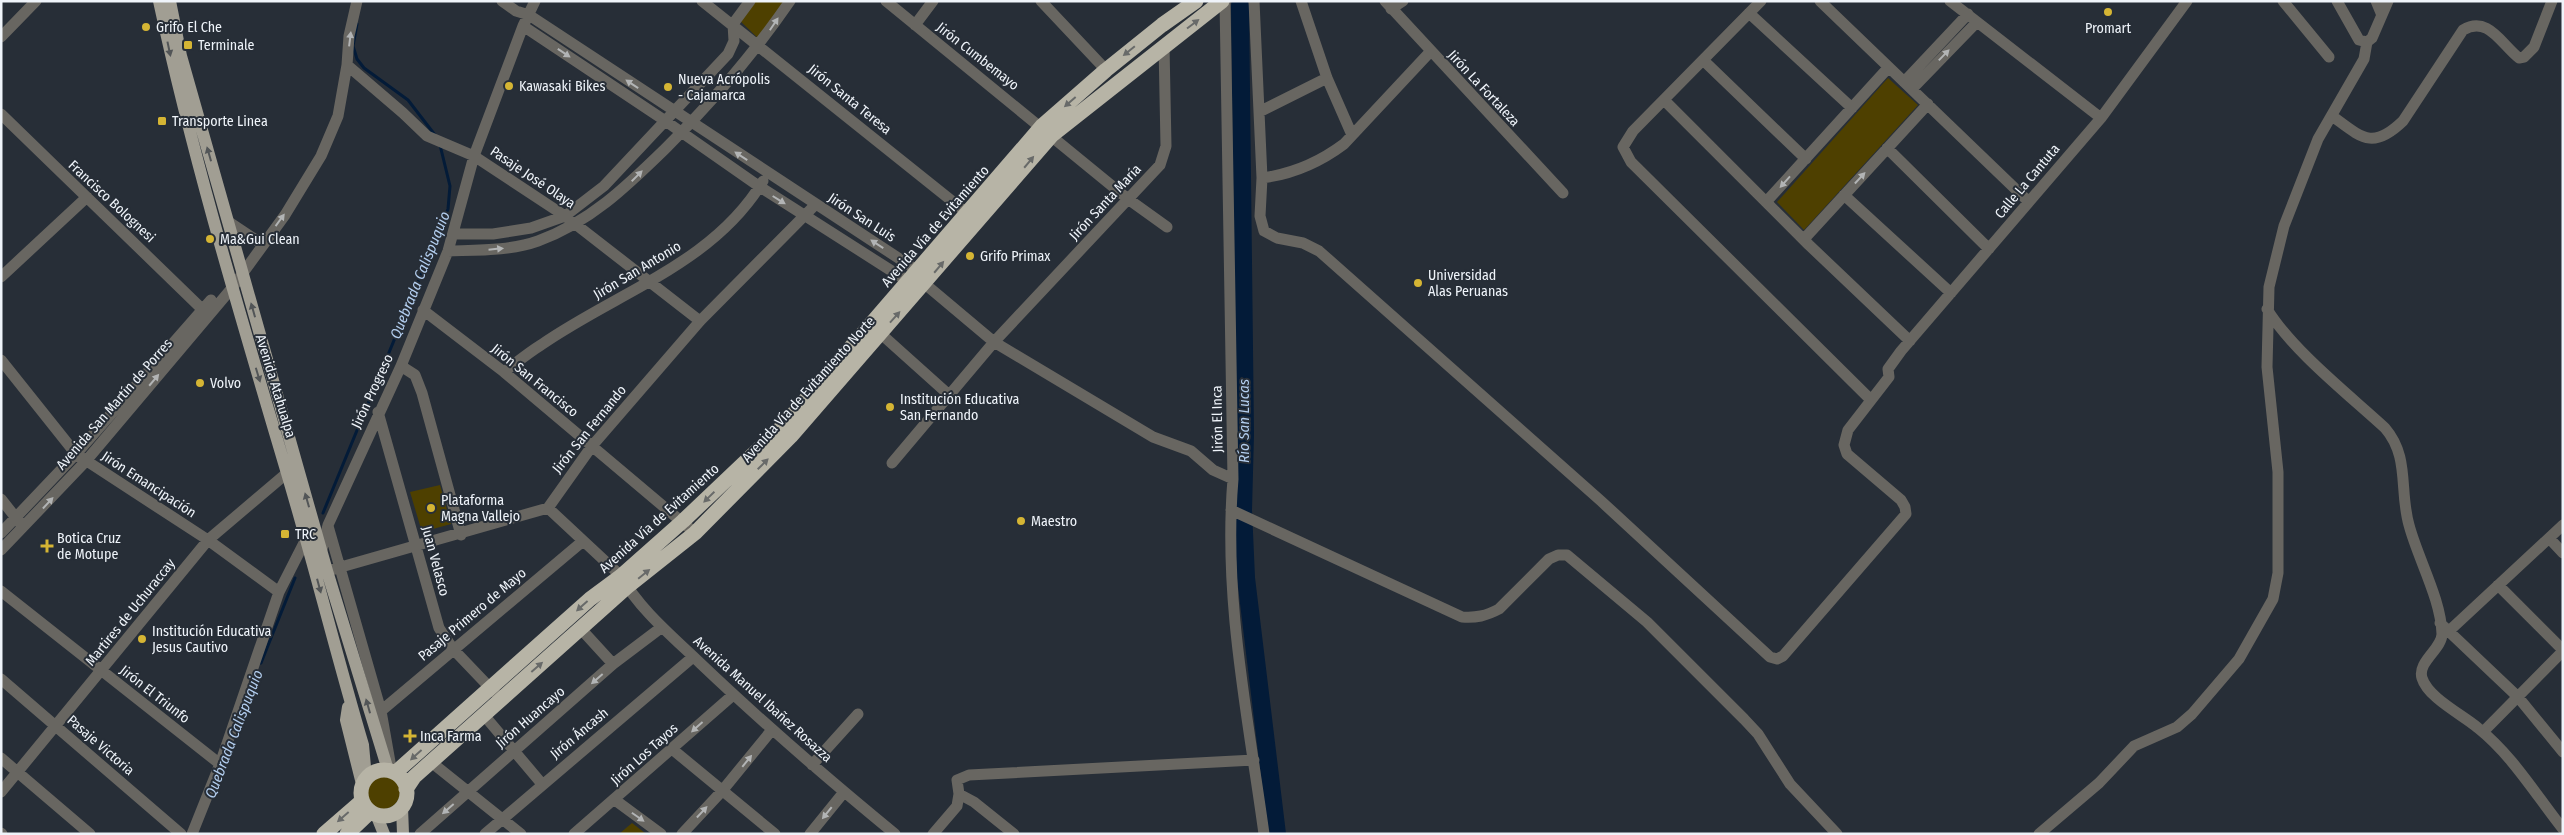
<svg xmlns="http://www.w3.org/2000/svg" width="2564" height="835" font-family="'Fira Sans Condensed',sans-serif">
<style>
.green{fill:#4e4000}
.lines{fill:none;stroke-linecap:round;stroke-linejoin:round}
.stream{stroke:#031b38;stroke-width:3}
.river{stroke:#031b38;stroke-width:18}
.minor{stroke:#686661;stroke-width:11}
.major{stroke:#a19e93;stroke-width:12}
.highway{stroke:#b7b4a6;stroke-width:15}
.oneway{fill:#b2b4b5}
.oneway2{fill:#686a69}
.oneway3{fill:#525557}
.poi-dot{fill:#d5b534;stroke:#272e37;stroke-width:2}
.labels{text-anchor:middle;stroke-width:4;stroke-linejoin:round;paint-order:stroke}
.poi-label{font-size:14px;fill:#eff4fa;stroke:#272e37;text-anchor:start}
.street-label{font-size:14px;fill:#eff4fa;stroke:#272e37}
.water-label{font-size:15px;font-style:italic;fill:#b3ceef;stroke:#272e37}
</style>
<rect width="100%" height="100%" fill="#272e37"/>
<path class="green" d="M751 1H790L761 41 737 18Z
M1888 78 1918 105 1804 230 1777 202Z
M440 485 451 524 422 532 410 492Z
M366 792a17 17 0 1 1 34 0a17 17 0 1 1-34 0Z
M632 823 645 833 619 834Z"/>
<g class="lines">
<path class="stream" d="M357 24 353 46 357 59 364 68 408 100 435 135
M323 513 448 209 450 186 440 145
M261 663 295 578"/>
<path class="river" d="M1240 6 1245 434 1243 510 1246 578 1277 834"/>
<path class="minor" d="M502 1 516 11 529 15 918 271 925 284 994 342 1153 437 1191 451 1213 470 1233 479
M702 1 972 217
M886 1 1128 199 1167 227
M1041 1 1106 70
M1225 1 1233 479C1223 599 1248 716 1264 834
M1254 1 1262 178 1260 216 1264 231 1277 238 1303 243 1319 251 1601 501 1770 657 1777 659 1783 656 1906 514 1905 507 1901 500 1847 454 1844 445 1848 430 1889 377 1888 369 1901 351 2101 118 2187 1
M1301 1 1327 78 1352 135
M1385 1 1563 193
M1761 1 1633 131 1623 147 1631 162 1871 400
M1820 1 2029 202
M1950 1 2101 118
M2283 1 2329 57
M2337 1 2359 40 2367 42
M2376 1 2381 13
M1391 9 1403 1
M1749 13 1852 108
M915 25 933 1
M523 26 664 120 760 187 909 282 914 283
M1 37 36 1
M1703 60 1806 159
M347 65 403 113 427 136 474 156 565 216 700 321
M1904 82 1968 14
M1912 89 1977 22
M1664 100 1809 245 1910 341
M1259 112 1327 78
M1 114 203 310
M2332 116C2361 137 2372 151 2403 121L2463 30C2488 15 2501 44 2519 58L2524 57 2534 47 2552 1
M1887 148 1989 249
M1262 178C1293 174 1320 162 1344 144L1430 52
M1844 195 1951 293
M1766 202 1888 68
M229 222 262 244
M453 234H493L531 228 565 216 604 186 728 54 734 41 733 24 750 1
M1804 239 1928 104
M448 251C477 250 510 251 538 241 590 222 626 187 665 149 711 103 753 55 790 1
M1 277 87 197
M2267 309C2292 350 2348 394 2385 428 2410 457 2399 490 2409 525 2418 559 2441 599 2442 634 2442 649 2417 662 2422 678 2428 698 2463 715 2478 728 2512 755 2536 795 2563 829
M423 310 504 372 695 533
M880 333 948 394
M1 360 76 454 208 540 279 592
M401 366 415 375 422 393 461 535
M504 372C516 363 528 353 541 345 617 292 713 264 763 181
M378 412 439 628 453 649 495 693
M892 463 994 342 1160 165 1166 146 1164 45
M1 499 20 523
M548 508 621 576C639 609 673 637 700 663 763 723 828 779 895 834
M1231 510 1462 617C1476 618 1486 616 1499 609L1549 559 1558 555H1567L1647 622 1744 719 1758 734 1790 784 1837 834
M328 526 381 711 390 762
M1 533 76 454 211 300
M2549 538 2563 553
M1 550 86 461 232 288 285 215 321 156 338 116 347 65 349 36 357 1
M321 553 328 525 401 366 448 251 474 156 523 26 535 1
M327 571 548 508 592 446 700 321 815 205
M2498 585 2563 650
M1 591 220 764
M2440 623 2518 697 2563 752
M581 629 613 664
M2449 631 2563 525
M1 679 181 834
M381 711 583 541
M483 714 542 784
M2483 732 2563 651
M672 749 775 834
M1 758 90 834
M431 762 521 834
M812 765 858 714
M1 792 208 540 287 473 294 471
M959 794 974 802 1014 834
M615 800 661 834
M1 833 2 834
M192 834 220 764 279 592 306 539
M420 834 613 664 662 627
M485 834 693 657
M574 834 733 695
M682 834 722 791 771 731
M810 834 844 792
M933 834 957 806 959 794 957 780 969 775 1254 760
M2039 834 2099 783 2134 746 2177 727 2192 714 2239 659 2273 599 2278 573V472L2267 367 2269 287 2284 226 2318 139 2364 59 2367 42 2372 38 2388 1"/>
<path class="major" d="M159 1C194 163 242 321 289 480 315 568 337 657 363 745L366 778
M170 1 181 56 242 271 327 571 388 770
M348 707 346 720 361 780
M402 807 403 834
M376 814 384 834"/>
<path class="highway" d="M361 793a23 23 0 1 1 46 0a23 23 0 1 1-46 0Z
M395 773 590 599 621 576 683 521 783 426 1042 126 1106 70 1162 25 1196 1
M406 789 414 777 627 587 695 533 791 436 1052 135 1222 1
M324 834 362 801
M347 834 370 812"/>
</g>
<defs><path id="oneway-solid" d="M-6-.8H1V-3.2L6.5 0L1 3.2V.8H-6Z" transform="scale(1.25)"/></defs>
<g class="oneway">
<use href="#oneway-solid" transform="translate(774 24) rotate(-56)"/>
<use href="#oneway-solid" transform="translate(350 39) rotate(-83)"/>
<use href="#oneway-solid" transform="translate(564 53) rotate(34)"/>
<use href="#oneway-solid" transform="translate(1944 55) rotate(-46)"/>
<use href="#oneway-solid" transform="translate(632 84) rotate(-146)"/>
<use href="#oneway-solid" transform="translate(741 156) rotate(-147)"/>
<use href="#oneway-solid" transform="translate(637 176) rotate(-45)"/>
<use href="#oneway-solid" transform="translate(1860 178) rotate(-47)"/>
<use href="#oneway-solid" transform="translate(1785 182) rotate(132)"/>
<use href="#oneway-solid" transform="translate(779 200) rotate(32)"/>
<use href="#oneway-solid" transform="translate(280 220) rotate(-54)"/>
<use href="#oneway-solid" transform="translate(877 244) rotate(-147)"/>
<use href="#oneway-solid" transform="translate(496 249) rotate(-6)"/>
<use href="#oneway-solid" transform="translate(154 380) rotate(-50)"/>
<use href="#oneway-solid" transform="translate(48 503) rotate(-47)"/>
<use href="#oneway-solid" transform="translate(597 679) rotate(139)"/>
<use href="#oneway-solid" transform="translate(697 727) rotate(138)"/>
<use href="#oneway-solid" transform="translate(747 761) rotate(-51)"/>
<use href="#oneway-solid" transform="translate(448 809) rotate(139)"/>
<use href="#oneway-solid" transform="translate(702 812) rotate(-47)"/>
<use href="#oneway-solid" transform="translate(827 813) rotate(129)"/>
<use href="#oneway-solid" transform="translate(638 817) rotate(35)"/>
</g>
<g class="oneway2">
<use href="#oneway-solid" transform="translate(1193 24) rotate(-37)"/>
<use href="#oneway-solid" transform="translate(1129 51) rotate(141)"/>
<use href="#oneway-solid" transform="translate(1070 102) rotate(139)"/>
<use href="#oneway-solid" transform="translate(1029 162) rotate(-50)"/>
<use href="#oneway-solid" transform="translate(939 267) rotate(-50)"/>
<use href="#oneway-solid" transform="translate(895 317) rotate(-48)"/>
<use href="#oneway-solid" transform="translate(763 464) rotate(-45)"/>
<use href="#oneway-solid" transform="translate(709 497) rotate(136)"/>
<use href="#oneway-solid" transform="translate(644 574) rotate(-39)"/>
<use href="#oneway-solid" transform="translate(582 606) rotate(138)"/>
<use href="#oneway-solid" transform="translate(537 667) rotate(-41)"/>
<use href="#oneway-solid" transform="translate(416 755) rotate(138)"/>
<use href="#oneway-solid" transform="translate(343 817) rotate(139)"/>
</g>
<g class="oneway3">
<use href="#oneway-solid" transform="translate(169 49) rotate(78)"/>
<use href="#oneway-solid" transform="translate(209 154) rotate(-106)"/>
<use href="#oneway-solid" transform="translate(253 310) rotate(-106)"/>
<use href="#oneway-solid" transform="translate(258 375) rotate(73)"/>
<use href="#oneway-solid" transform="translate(307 500) rotate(-106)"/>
<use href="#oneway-solid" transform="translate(319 586) rotate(75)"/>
<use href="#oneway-solid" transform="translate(368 706) rotate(-106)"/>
</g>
<g class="poi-dot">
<circle cx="2108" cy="12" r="5"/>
<circle cx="146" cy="27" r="5"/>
<rect x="183" y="40" width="10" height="10" rx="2.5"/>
<circle cx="509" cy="86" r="5"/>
<circle cx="668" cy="87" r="5"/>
<rect x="157" y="116" width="10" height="10" rx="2.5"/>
<circle cx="210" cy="239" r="5"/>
<circle cx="970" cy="256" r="5"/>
<circle cx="1418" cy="283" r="5"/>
<circle cx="200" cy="383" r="5"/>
<circle cx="890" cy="407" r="5"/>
<circle cx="431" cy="508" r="5"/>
<circle cx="1021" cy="521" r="5"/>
<rect x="280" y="529" width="10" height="10" rx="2.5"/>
<path d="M44.5 538.5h5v5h5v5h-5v5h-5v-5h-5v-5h5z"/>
<circle cx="142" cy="639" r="5"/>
<path d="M407.5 728.5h5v5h5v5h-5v5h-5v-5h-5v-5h5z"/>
</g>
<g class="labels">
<g class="poi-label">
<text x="156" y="32">Grifo El Che</text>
<text x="2108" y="33" text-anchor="middle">Promart</text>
<text x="198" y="50">Terminale</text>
<text x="678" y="84">Nueva Acrópolis<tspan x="678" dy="16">- Cajamarca</tspan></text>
<text x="519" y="91">Kawasaki Bikes</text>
<text x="172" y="126">Transporte Linea</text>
<text x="220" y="244">Ma&amp;Gui Clean</text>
<text x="980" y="261">Grifo Primax</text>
<text x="1428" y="280">Universidad<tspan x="1428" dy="16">Alas Peruanas</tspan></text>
<text x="210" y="388">Volvo</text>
<text x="900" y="404">Institución Educativa<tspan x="900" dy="16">San Fernando</tspan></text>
<text x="441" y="505">Plataforma<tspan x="441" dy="16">Magna Vallejo</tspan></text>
<text x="1031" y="526">Maestro</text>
<text x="295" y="539">TRC</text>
<text x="57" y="543">Botica Cruz<tspan x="57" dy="16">de Motupe</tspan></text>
<text x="152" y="636">Institución Educativa<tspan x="152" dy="16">Jesus Cautivo</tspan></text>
<text x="420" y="741">Inca Farma</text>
</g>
<g class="street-label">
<text transform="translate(978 56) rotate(38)" y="5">Jirón Cumbemayo</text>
<text transform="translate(1484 88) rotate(47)" y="5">Jirón La Fortaleza</text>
<text transform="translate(850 99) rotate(39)" y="5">Jirón Santa Teresa</text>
<text transform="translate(533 177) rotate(34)" y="5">Pasaje José Olaya</text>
<text transform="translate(2027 181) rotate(-50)" y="5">Calle La Cantuta</text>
<text transform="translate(112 201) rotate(43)" y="5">Francisco Bolognesi</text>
<text transform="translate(1105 202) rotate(-47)" y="5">Jirón Santa María</text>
<text transform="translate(862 217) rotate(33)" y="5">Jirón San Luis</text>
<text transform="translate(935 226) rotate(-49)" y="5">Avenida Vía de Evitamiento</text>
<text transform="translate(637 270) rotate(-31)" y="5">Jirón San Antonio</text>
<text transform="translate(535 380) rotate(39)" y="5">Jirón San Francisco</text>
<text transform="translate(276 386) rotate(73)" y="5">Avenida Atahualpa</text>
<text transform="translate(808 389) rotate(-48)" y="5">Avenida Vía de Evitamiento Norte</text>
<text transform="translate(372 391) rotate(-65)" y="5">Jirón Progreso</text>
<text transform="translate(114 404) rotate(-49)" y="5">Avenida San Martín de Porres</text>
<text transform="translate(1217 419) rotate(-91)" y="5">Jirón El Inca</text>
<text transform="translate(589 429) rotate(-51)" y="5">Jirón San Fernando</text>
<text transform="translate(149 484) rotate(33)" y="5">Jirón Emancipación</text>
<text transform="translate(659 518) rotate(-42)" y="5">Avenida Vía de Evitamiento</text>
<text transform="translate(436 561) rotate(75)" y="5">Juan Velasco</text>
<text transform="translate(130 612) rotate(-51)" y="5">Martires de Uchuraccay</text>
<text transform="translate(472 614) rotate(-40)" y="5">Pasaje Primero de Mayo</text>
<text transform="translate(155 694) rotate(38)" y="5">Jirón El Triunfo</text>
<text transform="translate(763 699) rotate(42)" y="5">Avenida Manuel Ibañez Rosazza</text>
<text transform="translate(530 717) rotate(-41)" y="5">Jirón Huancayo</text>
<text transform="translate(579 733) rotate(-40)" y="5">Jirón Áncash</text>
<text transform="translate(101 745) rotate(41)" y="5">Pasaje Victoria</text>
<text transform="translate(644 754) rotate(-42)" y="5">Jirón Los Tayos</text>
</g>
<g class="water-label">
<text transform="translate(420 275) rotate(-68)" y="5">Quebrada Calispuquio</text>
<text transform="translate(1244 421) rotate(-90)" y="5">Río San Lucas</text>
<text transform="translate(234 734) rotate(-69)" y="5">Quebrada Calispuquio</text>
</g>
</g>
<rect width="2564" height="835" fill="none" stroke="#eff4fa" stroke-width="5"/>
</svg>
